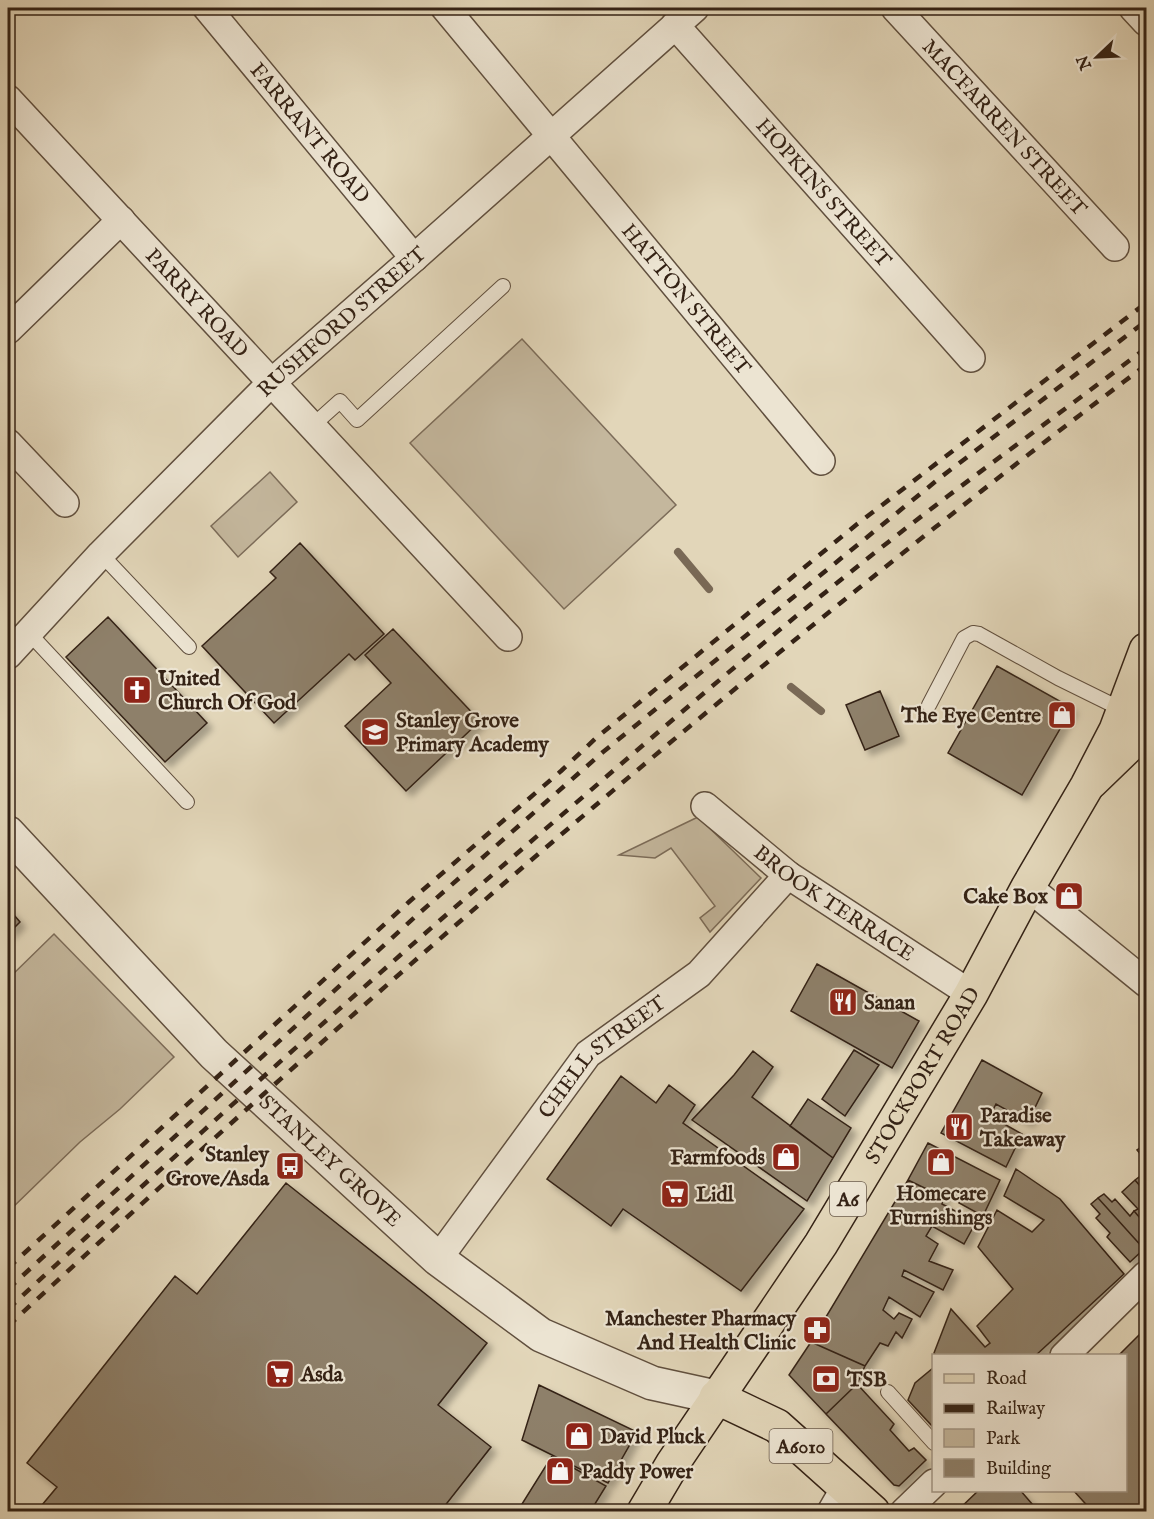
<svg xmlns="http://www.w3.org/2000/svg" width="1154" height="1519" font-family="'IM FELL English',serif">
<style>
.green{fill:#c4b79d;stroke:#7c6c59;stroke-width:1.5}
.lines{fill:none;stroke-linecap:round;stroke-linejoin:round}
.stream{stroke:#796956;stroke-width:8}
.building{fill:#8e806a;stroke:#342215;stroke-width:1.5;filter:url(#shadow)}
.service-casing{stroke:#604f3e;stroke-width:16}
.minor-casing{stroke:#604f3e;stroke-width:30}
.tertiary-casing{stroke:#604f3e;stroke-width:36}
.primary-casing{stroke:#342215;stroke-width:36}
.trunk-casing{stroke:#342215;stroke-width:36}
.service{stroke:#ece4d2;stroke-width:14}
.minor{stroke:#ece4d2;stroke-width:27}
.tertiary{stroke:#ece4d2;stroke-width:33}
.primary{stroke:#e2d6b9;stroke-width:33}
.trunk{stroke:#e2d6b9;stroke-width:33}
.rail{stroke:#342215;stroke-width:4.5;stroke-dasharray:10 10;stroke-linecap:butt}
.labels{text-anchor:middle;stroke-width:4.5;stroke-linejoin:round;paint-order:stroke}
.shield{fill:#ece4d2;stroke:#6b5c4e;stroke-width:1.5}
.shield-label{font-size:20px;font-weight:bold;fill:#342215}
.street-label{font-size:21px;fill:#342215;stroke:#ece4d2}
.poi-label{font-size:21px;font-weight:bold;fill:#342215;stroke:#ece4d2;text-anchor:start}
</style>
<defs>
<filter id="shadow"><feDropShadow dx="5.5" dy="5.5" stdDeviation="3" flood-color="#0004"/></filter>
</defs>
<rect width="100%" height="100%" fill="#e2d6b9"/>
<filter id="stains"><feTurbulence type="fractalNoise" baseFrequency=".00333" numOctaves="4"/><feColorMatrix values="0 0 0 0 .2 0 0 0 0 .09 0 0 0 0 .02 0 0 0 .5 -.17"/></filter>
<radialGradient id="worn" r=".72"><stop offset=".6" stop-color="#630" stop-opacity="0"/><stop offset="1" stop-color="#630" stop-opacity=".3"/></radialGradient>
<path class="green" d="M522 339 676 505 564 609 410 443Z
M270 472 297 502 238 557 211 526Z
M698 817 761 878 710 932 700 918 715 906 671 848 655 858 619 855Z
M54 934 174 1057 120 1109 80 1142 8 1212V979Z"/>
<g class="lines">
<path class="stream" d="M678 552 709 589
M791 687 821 711"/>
</g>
<path class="building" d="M300 543 384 634 355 660 349 654 274 723 202 646 276 578 270 572Z
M108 617 207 723 165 762 66 657Z
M393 629 480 721 406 791 345 726 391 683 365 655Z
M997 666 1072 708 1022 795 948 753Z
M880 691 899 736 865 750 846 705Z
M8 908 20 922 8 934Z
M817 964 919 1021 892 1068 791 1011Z
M854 1050 879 1065 845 1116 822 1099Z
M753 1051 773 1067 752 1097 833 1158 807 1201 692 1120 734 1075Z
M982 1060 1042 1093 1028 1122 996 1104 990 1116 1022 1134 1006 1167 941 1133Z
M621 1076 656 1103 669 1085 695 1105 683 1123 804 1209 741 1291 623 1209 611 1226 547 1179Z
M808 1099 851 1128 833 1158 790 1126Z
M928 1143 1000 1180 983 1216 959 1203 962 1197 947 1189 943 1197 908 1180Z
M1146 1144V1161L1137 1150Z
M1016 1169 1060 1199 1124 1274 1035 1356H937L934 1353 951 1309 985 1347 990 1343 977 1326 1013 1289 978 1247 997 1210 1032 1232 1044 1220 1004 1196Z
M1143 1174 1146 1177V1193L1135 1180Z
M908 1180 943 1197 942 1204 976 1222 964 1244 932 1226 926 1236 938 1244 929 1261 953 1270 943 1290 904 1270 902 1276 934 1292 920 1317 889 1297 883 1310 894 1319 899 1313 912 1319 902 1338 896 1332 888 1346 880 1343 865 1366 811 1342Z
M1135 1180 1146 1193V1225L1134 1211 1138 1209 1122 1192Z
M286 1183 487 1343 438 1405 491 1447 440 1512H50L42 1505 57 1487 27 1463 175 1276 197 1294Z
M1104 1194 1112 1202 1115 1199 1130 1216 1134 1211 1146 1225V1247L1144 1249 1098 1198Z
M1098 1198 1144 1249 1130 1262 1107 1237 1110 1233 1096 1218 1100 1214 1091 1204Z
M1146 1328V1512H1093L1073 1490H1126V1356H1118Z
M811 1342 865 1366 857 1384 826 1414 789 1375Z
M933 1368 934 1369V1428L908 1400 915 1383Z
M857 1384 894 1424 890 1430 909 1451 914 1448 926 1460 899 1486 894 1485 826 1414Z
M539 1385 637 1432 608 1483 522 1440Z
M552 1456 606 1486 590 1512H517Z
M979 1490H1020L1039 1512H956Z"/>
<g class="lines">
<g class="service-casing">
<path id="service" d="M311 427 340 401 357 420 503 286
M101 554 189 647
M29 633 187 802
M929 705 964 638 973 633 979 634 1058 678 1125 711
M888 1392 934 1443"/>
</g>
<g class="minor-casing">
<g id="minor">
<path id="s1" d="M207 8 414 258"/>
<path id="s2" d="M445 8 821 461"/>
<path id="s3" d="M895 8 1115 247"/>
<path d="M1133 8 1146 22"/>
<path id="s4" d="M675 25 971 358"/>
<path id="s5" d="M8 99 508 637"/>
<path d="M8 330 121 220"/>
<path d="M8 443 65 503"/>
<path id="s6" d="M8 655 101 554 271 383 414 258 695 8"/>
<path id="s7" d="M705 806 788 875 971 994"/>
<path d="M1028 887 1146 983"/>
<path id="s8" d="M438 1259 588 1054 699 974 788 875"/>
<path d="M1064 1356 1146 1275"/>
<path d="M831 1512 846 1486"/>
<path d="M904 1512 934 1483"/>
</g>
</g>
<g class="tertiary-casing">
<g id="tertiary">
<path id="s9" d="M8 833 214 1054 438 1259 541 1335 652 1383 716 1397"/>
</g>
</g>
<g class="primary-casing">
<path id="primary" d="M1091 782 1146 729"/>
</g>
<g class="trunk-casing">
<g id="trunk">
<path d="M716 1397 777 1426 873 1512"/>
<path id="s10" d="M644 1512 673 1463 821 1244 971 994 1028 887 1087 786 1116 730 1146 650"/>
</g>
</g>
<use href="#service" class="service"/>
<use href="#minor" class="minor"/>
<use href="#tertiary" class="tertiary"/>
<use href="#primary" class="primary"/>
<use href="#trunk" class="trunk"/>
<path class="rail" d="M8 1268 410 901 561 771 596 738 856 525 1146 303
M8 1289 416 916 603 752 941 477 1146 321
M8 1309C197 1135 388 963 584 796 680 713 777 630 877 551 965 481 1057 416 1146 348
M8 1326C373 990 749 663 1146 365"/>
</g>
<defs>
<g id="church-square" transform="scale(1.5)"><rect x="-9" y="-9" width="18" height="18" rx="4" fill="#8f2418" stroke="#ece4d2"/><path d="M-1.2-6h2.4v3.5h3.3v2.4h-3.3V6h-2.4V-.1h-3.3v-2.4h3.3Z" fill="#fff"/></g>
<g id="shop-square" transform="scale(1.5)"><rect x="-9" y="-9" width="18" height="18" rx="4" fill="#8f2418" stroke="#ece4d2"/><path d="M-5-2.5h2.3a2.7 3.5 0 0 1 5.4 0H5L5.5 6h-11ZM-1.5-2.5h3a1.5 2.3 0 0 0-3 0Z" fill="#fff"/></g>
<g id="school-square" transform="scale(1.5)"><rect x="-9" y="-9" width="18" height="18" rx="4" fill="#8f2418" stroke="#ece4d2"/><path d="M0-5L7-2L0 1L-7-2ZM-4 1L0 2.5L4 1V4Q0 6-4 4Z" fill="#fff"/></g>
<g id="restaurant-square" transform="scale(1.5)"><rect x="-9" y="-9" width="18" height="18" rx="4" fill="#8f2418" stroke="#ece4d2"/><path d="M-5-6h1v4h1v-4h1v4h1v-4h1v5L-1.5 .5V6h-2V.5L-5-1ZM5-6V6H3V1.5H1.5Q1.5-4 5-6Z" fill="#fff"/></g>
<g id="bus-square" transform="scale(1.5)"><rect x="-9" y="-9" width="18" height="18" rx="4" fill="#8f2418" stroke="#ece4d2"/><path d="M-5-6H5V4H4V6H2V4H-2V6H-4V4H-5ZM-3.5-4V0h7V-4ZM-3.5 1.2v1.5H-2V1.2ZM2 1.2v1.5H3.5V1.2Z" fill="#fff"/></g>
<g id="supermarket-square" transform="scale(1.5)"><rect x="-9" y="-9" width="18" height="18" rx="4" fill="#8f2418" stroke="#ece4d2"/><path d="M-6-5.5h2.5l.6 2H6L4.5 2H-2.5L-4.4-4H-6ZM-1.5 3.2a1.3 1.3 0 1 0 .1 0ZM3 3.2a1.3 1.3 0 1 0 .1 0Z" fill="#fff"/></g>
<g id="pharmacy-square" transform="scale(1.5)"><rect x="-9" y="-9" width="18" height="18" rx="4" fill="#8f2418" stroke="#ece4d2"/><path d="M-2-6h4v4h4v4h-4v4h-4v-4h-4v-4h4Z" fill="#fff"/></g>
<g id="bank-square" transform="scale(1.5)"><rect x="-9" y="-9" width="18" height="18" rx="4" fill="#8f2418" stroke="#ece4d2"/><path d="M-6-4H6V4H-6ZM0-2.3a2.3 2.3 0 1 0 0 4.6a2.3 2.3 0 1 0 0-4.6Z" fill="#fff"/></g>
</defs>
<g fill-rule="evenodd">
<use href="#church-square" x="137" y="690"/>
<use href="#shop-square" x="1062" y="715"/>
<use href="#school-square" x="375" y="732"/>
<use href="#shop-square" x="1069" y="896"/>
<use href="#restaurant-square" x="843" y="1002"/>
<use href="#restaurant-square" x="959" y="1127"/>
<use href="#shop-square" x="786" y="1157"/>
<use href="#shop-square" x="941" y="1162"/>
<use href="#bus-square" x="290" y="1166"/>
<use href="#supermarket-square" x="675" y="1194"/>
<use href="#pharmacy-square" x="817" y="1330"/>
<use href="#supermarket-square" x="280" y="1374"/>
<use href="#bank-square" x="826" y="1379"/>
<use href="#shop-square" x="579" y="1436"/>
<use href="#shop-square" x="560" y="1471"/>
</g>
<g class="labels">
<g class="shield">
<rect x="830" y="1182" width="36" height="34" rx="4.5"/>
<rect x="769.5" y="1429" width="63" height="34" rx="4.5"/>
</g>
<g class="shield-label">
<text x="848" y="1206">A6</text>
<text x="801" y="1453">A6010</text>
</g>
<g class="street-label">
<text dy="7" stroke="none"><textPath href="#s3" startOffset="162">MACFARREN STREET</textPath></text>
<text dy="7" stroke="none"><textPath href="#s1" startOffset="162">FARRANT ROAD</textPath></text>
<text dy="7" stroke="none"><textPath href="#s4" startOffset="224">HOPKINS STREET</textPath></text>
<text dy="7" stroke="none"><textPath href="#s2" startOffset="378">HATTON STREET</textPath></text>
<text dy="7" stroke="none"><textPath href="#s5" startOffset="278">PARRY ROAD</textPath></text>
<text dy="7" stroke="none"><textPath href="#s6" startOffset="472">RUSHFORD STREET</textPath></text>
<text dy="7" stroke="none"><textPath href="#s7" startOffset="162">BROOK TERRACE</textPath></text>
<text dy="7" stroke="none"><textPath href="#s8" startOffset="262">CHELL STREET</textPath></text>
<text dy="7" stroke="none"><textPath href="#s10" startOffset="518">STOCKPORT ROAD</textPath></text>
<text dy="7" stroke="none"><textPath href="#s9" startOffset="460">STANLEY GROVE</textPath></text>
</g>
<g class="poi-label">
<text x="158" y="685">United<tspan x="158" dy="24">Church Of God</tspan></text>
<text x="1041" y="722" text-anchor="end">The Eye Centre</text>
<text x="396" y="727">Stanley Grove<tspan x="396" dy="24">Primary Academy</tspan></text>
<text x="1048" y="903" text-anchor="end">Cake Box</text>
<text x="864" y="1009">Sanan</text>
<text x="980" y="1122">Paradise<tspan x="980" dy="24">Takeaway</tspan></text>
<text x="269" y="1161" text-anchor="end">Stanley<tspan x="269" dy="24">Grove/Asda</tspan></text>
<text x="765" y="1164" text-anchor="end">Farmfoods</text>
<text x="941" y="1200" text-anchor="middle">Homecare<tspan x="941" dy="24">Furnishings</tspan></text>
<text x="696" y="1201">Lidl</text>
<text x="796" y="1325" text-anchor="end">Manchester Pharmacy<tspan x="796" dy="24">And Health Clinic</tspan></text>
<text x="301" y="1381">Asda</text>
<text x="847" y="1386">TSB</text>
<text x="600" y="1443">David Pluck</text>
<text x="581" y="1478">Paddy Power</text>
</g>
</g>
<rect width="1154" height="1519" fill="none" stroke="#e2d6b9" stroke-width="30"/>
<rect x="9" y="9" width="1136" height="1501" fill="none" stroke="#342215" stroke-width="3"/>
<rect x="15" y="15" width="1124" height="1489" fill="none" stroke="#342215" stroke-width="1.5"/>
<rect x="932" y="1354" width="195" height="138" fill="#ece4d2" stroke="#a29686" stroke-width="1.5"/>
<rect x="944" y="1374" width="30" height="9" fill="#e2d6b9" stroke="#a29686" stroke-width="1.5"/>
<text x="986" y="1384" font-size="18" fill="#342215">Road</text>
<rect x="944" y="1404" width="30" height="9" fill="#342215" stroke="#a29686" stroke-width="1.5"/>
<text x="986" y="1414" font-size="18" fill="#342215">Railway</text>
<rect x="944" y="1429" width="30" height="18" fill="#c4b79d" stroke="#a29686" stroke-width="1.5"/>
<text x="986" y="1444" font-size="18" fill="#342215">Park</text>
<rect x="944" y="1459" width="30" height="18" fill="#8e806a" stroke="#a29686" stroke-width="1.5"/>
<text x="986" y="1474" font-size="18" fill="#342215">Building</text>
<g transform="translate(1097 57) rotate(247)" stroke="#ece4d2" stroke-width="4.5" paint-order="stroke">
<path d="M0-4.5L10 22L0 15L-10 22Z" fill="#342215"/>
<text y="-9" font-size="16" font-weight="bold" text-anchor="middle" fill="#342215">N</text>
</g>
<rect width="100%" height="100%" filter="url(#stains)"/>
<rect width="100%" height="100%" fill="url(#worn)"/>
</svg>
